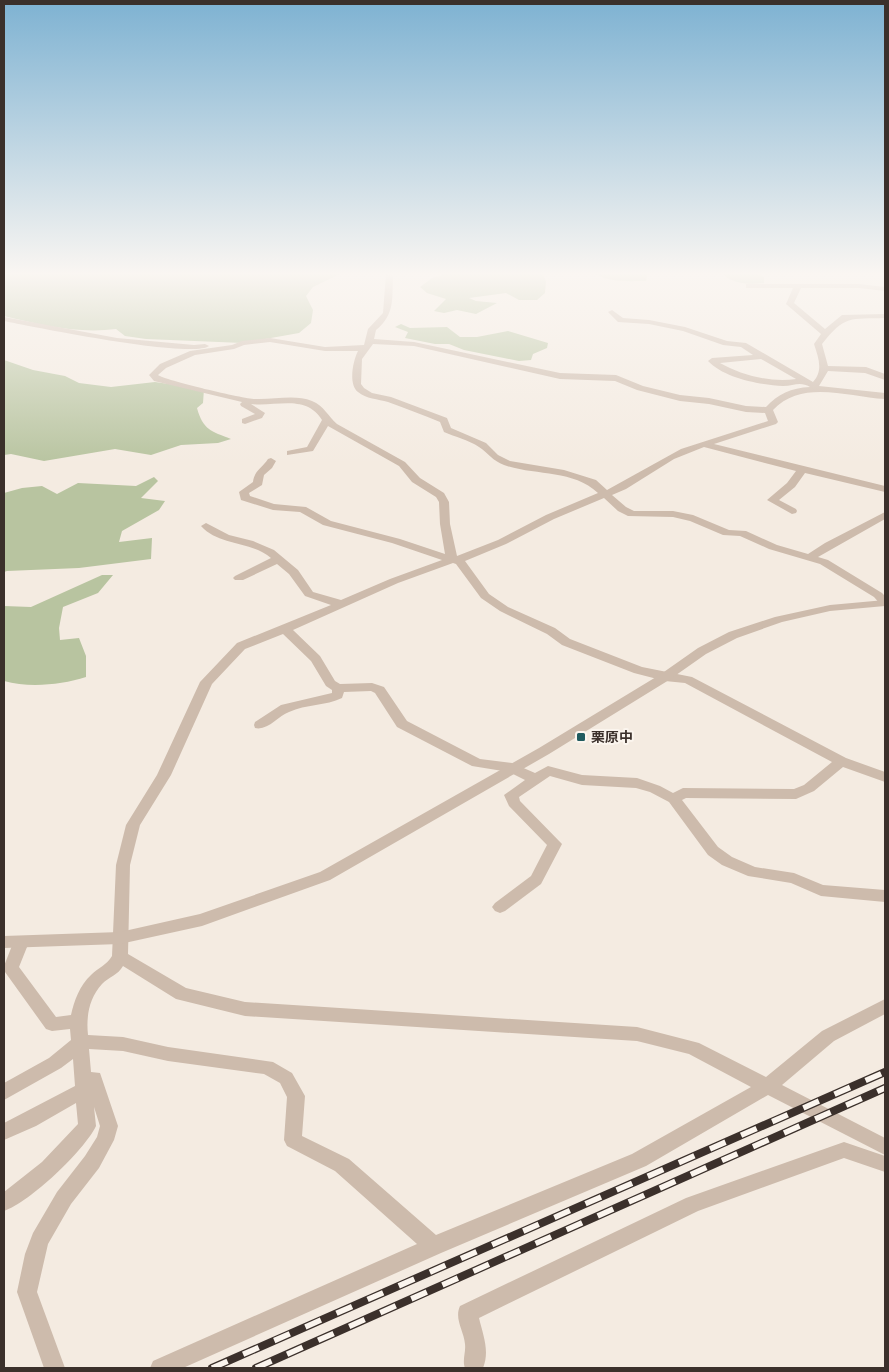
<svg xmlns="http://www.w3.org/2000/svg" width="889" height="1372" font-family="Ubuntu,'Noto Sans JP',sans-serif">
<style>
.green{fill:#b8c4a0}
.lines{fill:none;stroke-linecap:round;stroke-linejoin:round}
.minor{fill:#cdbbac;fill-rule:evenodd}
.tertiary{fill:#cdbbac;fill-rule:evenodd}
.rail-casing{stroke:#3b302b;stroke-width:8}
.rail{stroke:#fbf5ee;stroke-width:5.5;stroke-dasharray:17;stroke-linecap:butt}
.poi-dot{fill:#1f5a5e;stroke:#fbf5ee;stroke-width:2}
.labels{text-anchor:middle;stroke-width:4;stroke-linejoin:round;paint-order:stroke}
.poi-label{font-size:14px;font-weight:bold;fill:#3b302b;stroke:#fbf5ee;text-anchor:start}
</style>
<rect width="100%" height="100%" fill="#f4ebe1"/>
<path class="green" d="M4 272H344L313 287 306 296 313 310 311 323 299 333 243 343 146 339 125 336 116 329C78 334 41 325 4 316Z
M477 272H542L546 281 545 293 537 300H519L506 293 469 298 476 301 497 303 476 314 457 310 444 313 434 311 446 299 427 293 420 287 432 278 445 274Z
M594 272H648L646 281C630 281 605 283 594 272Z
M721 272H754L764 277V283C750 285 730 284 721 272Z
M401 324 410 328 447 327 460 337H477L508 331 548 343 547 348 533 354 531 360 519 361 464 350 449 344H435L405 338 408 332 395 327Z
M4 360 33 370 65 376 79 383 111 387 155 382 204 389 203 403 197 408C203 430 211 431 231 439L218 443 181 445 151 455 115 449 44 461 11 454 4 455Z
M154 477 158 481 141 498 165 501 159 510 122 531 119 542 152 538 151 559 79 568 7 571 4 572V493L22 488 42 486 57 494 78 483 136 486Z
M102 575H113L98 593 63 607 59 628 60 640 79 638 86 656V677C61 685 29 688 4 681V606L31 607Z"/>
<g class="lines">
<path class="minor" d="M386 274 393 276C392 298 395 315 376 330L374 339 414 342 560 373 616 375 643 386 680 395 709 398 746 406 766 407C778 394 791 388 810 387 800 381 794 386 783 386 760 385 724 378 708 361L712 358 753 355 741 347 723 345 683 331 649 324 618 322 608 312 612 310 623 318 649 320 685 327 727 341 746 343 813 382C824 370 818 357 814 344L821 334 786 304 793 288H746V284H859L885 287V291L859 288H801L794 303 825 329 842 315 885 314V318C850 319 845 315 822 344L828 366 866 367 885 374V380L865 373 828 371 819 386 885 393V399C848 397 802 379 773 410L778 422 776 424 714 444 885 486V492L805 473 795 487 779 500 796 509 797 511 796 513 792 514 767 500 787 483 796 471 704 447 674 459 626 489 612 495 626 507 634 511H673L693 515 729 530 746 531 777 545 808 554 825 543 885 512V519L818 557 828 560 882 593 885 596V606L881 605 874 597 820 564 769 549 740 536 723 535 690 521 673 517 628 516 618 511 604 498 554 519 506 544 465 561 489 594 508 607 555 628 570 639 642 667 692 677 846 758 885 772V782L843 767 814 791 796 799 686 798 682 800 718 847 732 857 755 867 794 873 823 885 885 890V902L821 896 791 883 748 876 722 865 708 855 669 802 650 792 636 788 582 785 550 776 519 797 520 801 562 844 541 884 505 911 500 913 495 911 492 907 495 903 531 876 547 845 509 806 504 795 525 780 509 772 472 766 397 727 375 693 371 691 344 692 342 698C326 706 306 704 289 712 278 716 268 731 255 728L254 725 255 722 281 705 332 693V690L326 686 311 661 283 634 245 649 212 684 171 775 140 825 130 865 128 954 186 988 245 1002 637 1027 699 1043 766 1077 822 1031 885 999V1014L834 1041 782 1085 885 1138V1155L768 1095 646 1166 441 1253 183 1368H150L153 1361 417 1244 335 1171 287 1146 284 1140 287 1097 280 1083 264 1074 168 1061 123 1051 89 1049 91 1072 100 1073 118 1126 114 1140 99 1168 71 1204 48 1244 37 1292 65 1368H44L17 1292 25 1254 33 1233 57 1192 85 1156 97 1137 100 1126 94 1107 96 1126C84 1151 30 1202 4 1211V1192L42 1162 78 1124 76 1103 36 1126 4 1140V1123L75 1086 73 1059 61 1068 4 1100V1083L49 1058 71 1040 70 1029 52 1031 46 1029 5 972 4 966 15 938 21 936 27 938 29 942 19 967 56 1017 71 1015C74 1001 80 985 91 975 98 968 107 965 112 956L116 865 126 825 157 775 200 682 237 643 331 605 305 596 289 574 277 564 243 580H235L233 578 235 576 271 558C251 541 219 546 201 526L206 523 229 535 253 541 274 550 298 570 313 592 341 600 390 579 442 560 392 543 323 525 300 512 273 510 241 500 239 492 253 482C254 471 262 468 268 459L271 458 276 461 272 468 264 475 262 485 249 493 250 496 274 504 306 507 331 521 400 539 445 554 440 524 439 502 436 497 412 482 399 466 328 426 313 451 287 455V451L307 447 322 420C306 394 276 407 251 404L265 413 262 418 245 424 242 423V419L255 414 241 406 240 404 242 402 154 381 149 375 160 364 190 351 232 345 242 341 270 338 325 347 364 345 368 329 383 313ZM270 342 325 351H358C353 361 348 384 358 392 366 399 378 399 388 402 405 408 423 415 440 422L444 432C455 437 469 440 479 447 488 453 493 461 504 465 535 476 572 469 598 493L546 515 498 540 457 556 450 524 449 502 444 493 420 478 405 462 337 424C328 416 324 406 312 401 295 394 273 400 255 399 244 399 164 380 158 375L166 368 195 355 234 349 244 345ZM373 344 414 346 560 379 615 381 637 390 680 401 709 404 746 412 765 413 768 421 681 449 607 490 596 480 564 470 510 461 498 455 486 443 451 428 447 418 391 397 372 393 364 388 361 384 362 359ZM761 359 796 379C771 383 741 375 720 363ZM453 563 456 564 481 598 500 611 547 634 562 645 634 673 665 681 685 683 832 762 804 785 794 789 683 788 673 793 660 786 637 778 582 775 548 766 535 773 512 763 480 759 407 721 384 687 372 683 340 684 335 681 320 656 293 630 398 583ZM123 966 176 999 245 1016 637 1041 689 1054 751 1087 632 1154 436 1235 349 1159 302 1136 305 1096 292 1073 273 1062 168 1047 123 1037 88 1035C86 1017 89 998 102 984 109 977 118 975 123 966Z
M4 317 117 338 194 345 205 344 209 346C191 359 34 327 4 321Z
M844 1142 885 1156V1172L844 1158 698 1211 479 1318C483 1335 490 1351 483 1368H465C462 1360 466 1353 465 1344 464 1331 454 1319 460 1306L686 1198Z"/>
<path class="tertiary" d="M885 600V606L830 611 782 622 737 638 706 654 669 680 549 754 330 880 202 926 120 944 4 948V936L120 932 200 914 320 872 539 748 661 674 698 648 729 632 775 617 830 605Z"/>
<g class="rail-casing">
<path id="rail" d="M212 1368 885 1072
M256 1368 885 1088"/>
</g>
<use href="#rail" class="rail"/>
</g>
<linearGradient id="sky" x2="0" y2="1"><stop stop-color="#7eb2d2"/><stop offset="0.59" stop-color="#faf6f2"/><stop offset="1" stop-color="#faf6f2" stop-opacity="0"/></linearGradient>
<rect width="889" height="464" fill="url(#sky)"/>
<rect class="poi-dot" x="576" y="732" width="10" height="10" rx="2.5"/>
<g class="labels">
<g class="poi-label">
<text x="591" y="742">栗原中</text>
</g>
</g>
<rect width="889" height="1372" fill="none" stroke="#3b302b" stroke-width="10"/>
</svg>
